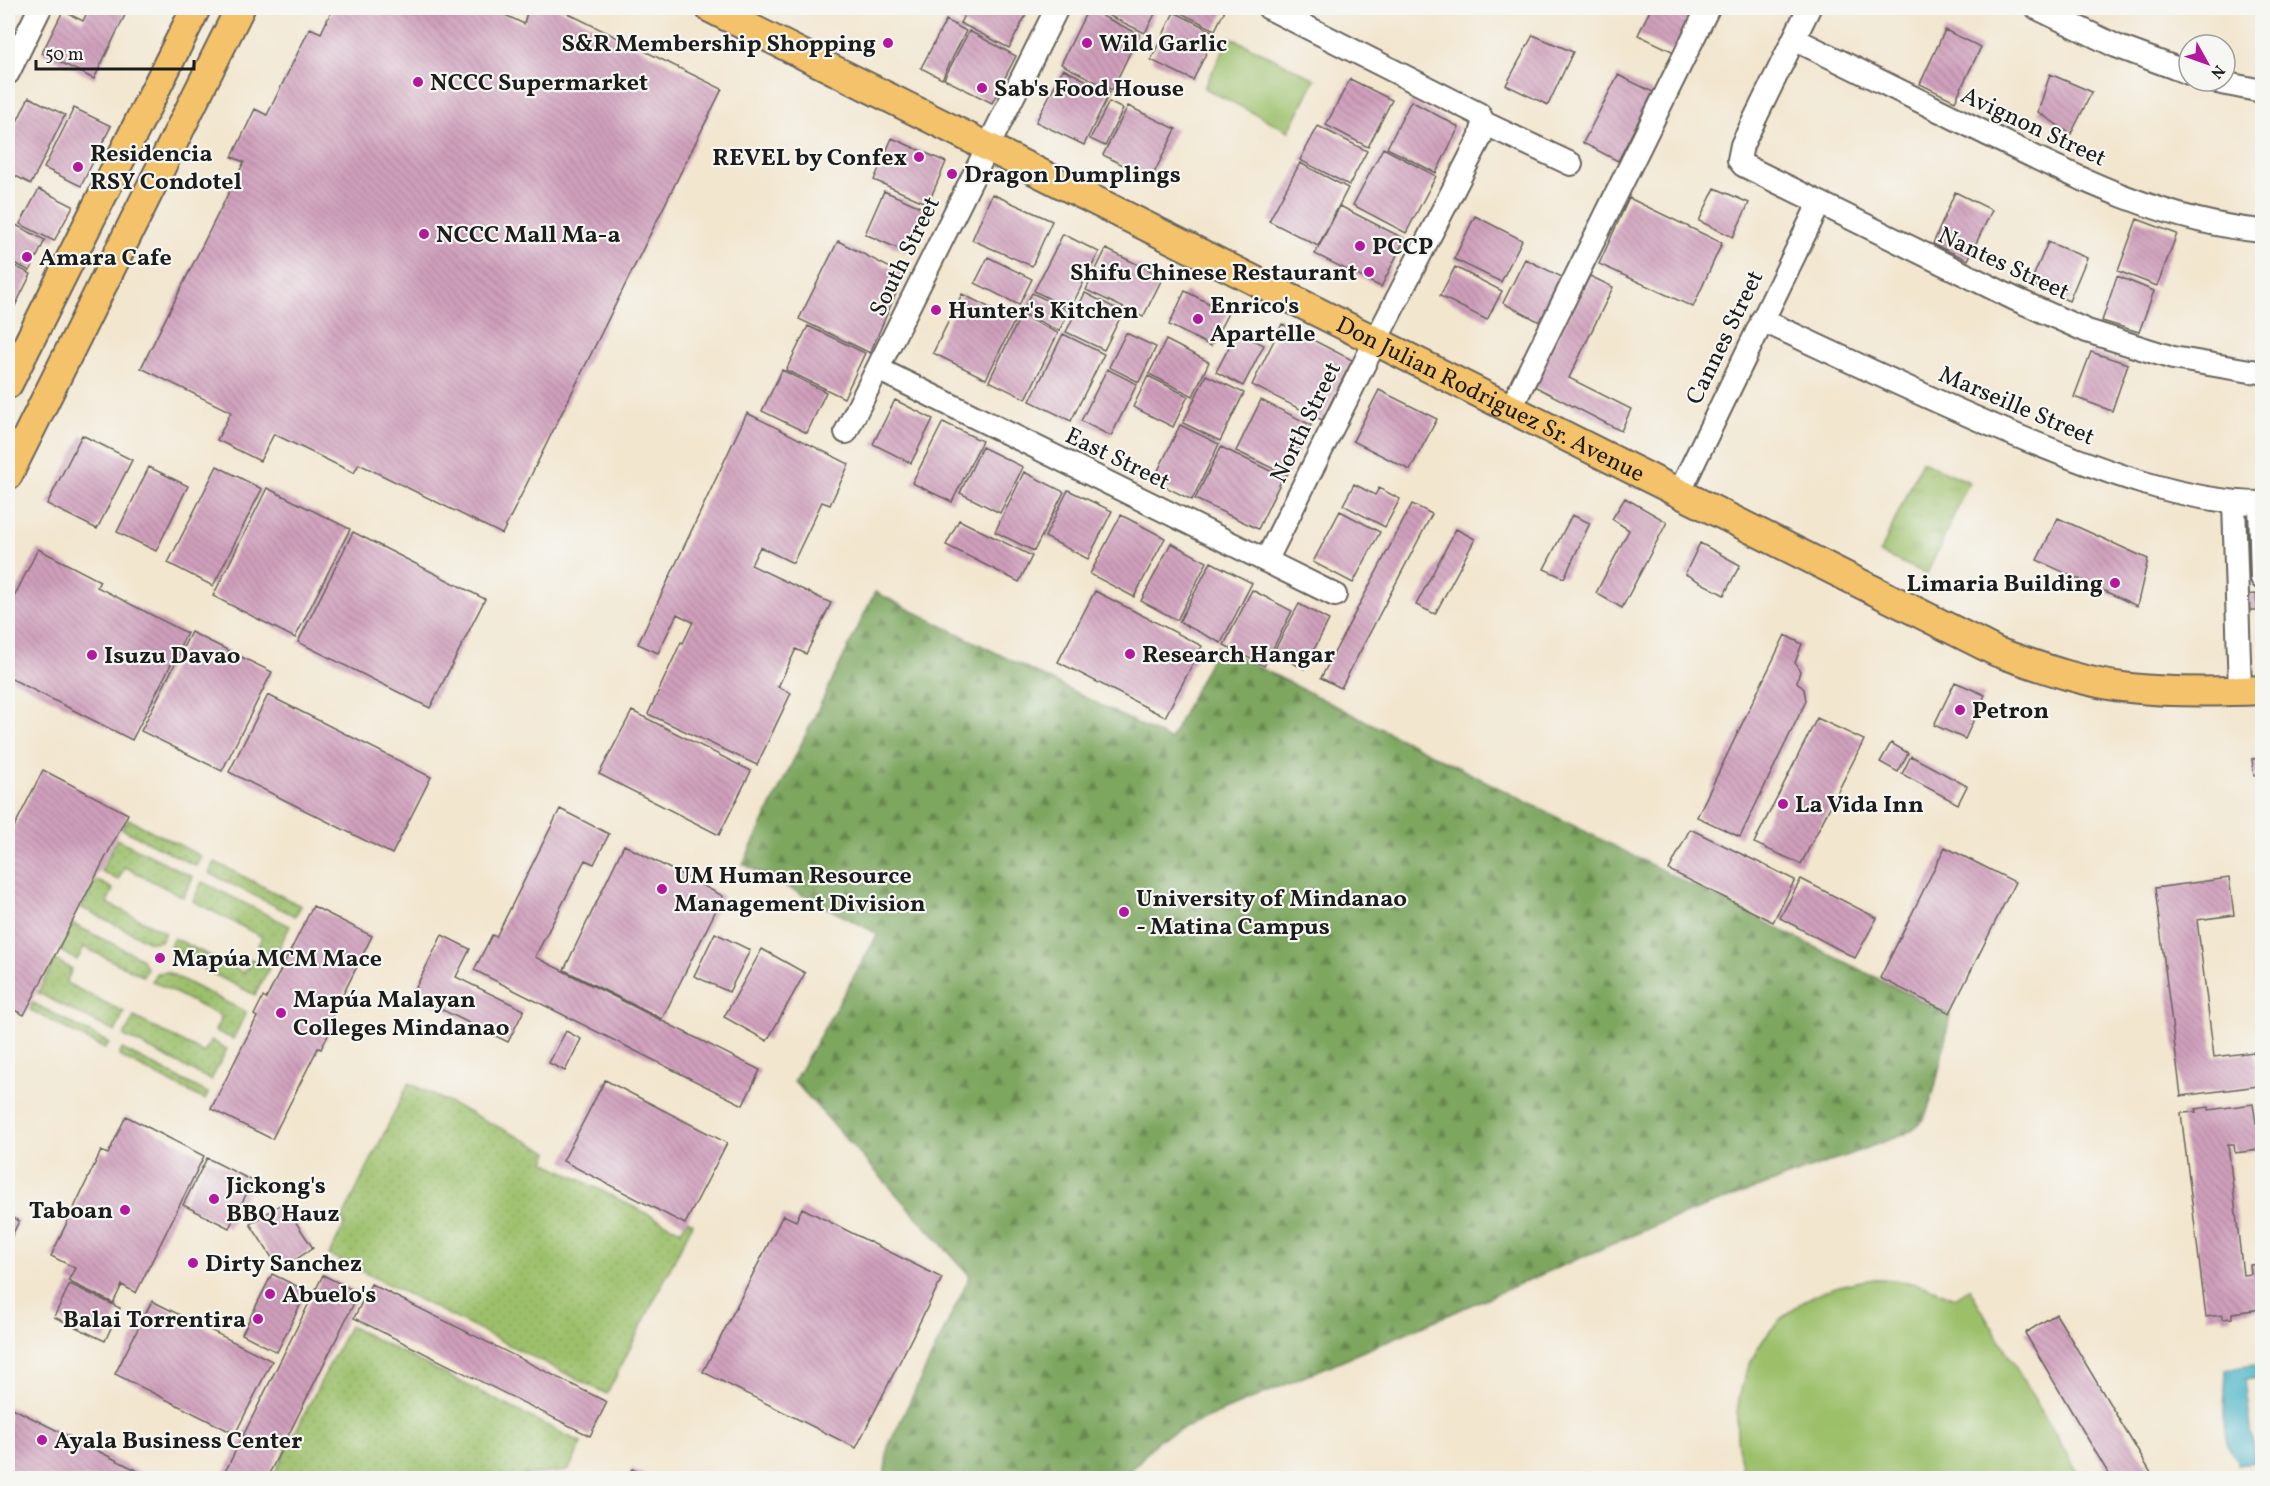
<svg xmlns="http://www.w3.org/2000/svg" width="2270" height="1486" font-family="Vollkorn,serif">
<style>
.grass{fill:url(#grass-dots);stroke:#5c6e43;stroke-width:1.5}
.forest{fill:url(#forest-firs);stroke:#4c613d;stroke-width:1.5}
.park{fill:url(#park-tufts);stroke:#5c6e43;stroke-width:1.5}
.garden{fill:#9cc06a;stroke:#5c6e43;stroke-width:1.5}
.water{fill:#4ab4c7;stroke:#336872;stroke-width:1.5}
.building{fill:url(#building-back-hatch)}
.lines{fill:none;stroke-linecap:round;stroke-linejoin:round}
.minor-casing{stroke:#67635b;stroke-width:26}
.major-casing{stroke:#67635b;stroke-width:32}
.minor{stroke:#fff;stroke-width:22}
.major{stroke:#f3c26a;stroke-width:28}
.poi-dot{fill:#b5179e;stroke:#f6f6f2;stroke-width:2}
.labels{text-anchor:middle;stroke-width:4.5;stroke-linejoin:round;paint-order:stroke}
.poi-label{font-size:24px;font-weight:bold;fill:#1c1c1c;stroke:#f6f6f2;text-anchor:start}
.street-label{font-size:24px;fill:#1c1c1c;stroke:#f6f6f2}
</style>
<defs>
<pattern id="grass-dots" width="8" height="8" patternUnits="userSpaceOnUse" patternTransform="scale(1.5)"><rect width="8" height="8" fill="#9cc06a"/><path d="M2 2h.1M6 6h.1" fill="none" stroke="#86a45b" stroke-width="1.8" stroke-linecap="round"/></pattern>
<pattern id="forest-firs" width="22" height="20" patternUnits="userSpaceOnUse" patternTransform="scale(1.5)"><rect width="22" height="20" fill="#7da65e"/><path d="M5 1l3.5 6h-7zM16 11l3.5 6h-7z" fill="#66864d"/></pattern>
<pattern id="park-tufts" width="24" height="20" patternUnits="userSpaceOnUse" patternTransform="scale(1.5)"><rect width="24" height="20" fill="#9cc06a"/><path d="M3 7l-1-3M5 7V3M7 7l1-3M15 17l-1-3M17 17v-4M19 17l1-3" fill="none" stroke="#86a45b"/></pattern>
<pattern id="building-back-hatch" width="6" height="6" patternUnits="userSpaceOnUse" patternTransform="scale(1.5)"><rect width="6" height="6" fill="#cf9fbb"/><path d="M-1 5l2 2M0 0l6 6M5-1l2 2" fill="none" stroke="#b188a0"/></pattern>
</defs>
<rect width="100%" height="100%" fill="#f6f6f2"/>
<filter id="ink" filterUnits="userSpaceOnUse"><feTurbulence type="fractalNoise" baseFrequency=".0167" numOctaves="2"/><feDisplacementMap in="SourceGraphic" scale="12" xChannelSelector="R" yChannelSelector="G"/><feConvolveMatrix kernelMatrix="1 2 1 2 8 2 1 2 1" color-interpolation-filters="sRGB"/></filter>
<filter id="wash" filterUnits="userSpaceOnUse"><feTurbulence type="fractalNoise" baseFrequency=".008" numOctaves="4" result="noise"/><feDisplacementMap in="SourceGraphic" scale="24" xChannelSelector="R" yChannelSelector="G"/><feGaussianBlur stdDeviation="1.35" result="paint"/><feColorMatrix in="noise" values="0 0 0 0 0 0 0 0 0 0 0 0 0 0 0 0 0 1.4 0 .05"/><feComposite in="paint" operator="in"/></filter>
<g filter="url(#wash)">
<rect width="100%" height="100%" fill="#f2e6cf"/>
<path class="grass" d="M128 819 201 856 196 866 122 829Z
M117 839 193 877 183 897 125 867 118 880 101 871Z
M215 862 301 906 295 916 209 873Z
M96 880 113 889 107 903 165 932 161 941 150 942 82 908Z
M202 882 290 926 273 959 256 950 262 937 193 901Z
M73 924 141 958 147 969 143 976 84 947 77 960 60 951Z
M174 938 244 973 251 959 269 968 255 995 176 955 170 945Z
M55 960 72 969 66 983 124 1012 115 1032 38 993Z
M167 972 246 1012 233 1039 215 1031 222 1017 152 981 156 973Z
M33 1003 109 1043 105 1049 30 1010Z
M134 1017 204 1053 211 1040 227 1049 211 1080 124 1036Z
M122 1049 208 1093 205 1100 119 1056Z
M409 1083 549 1152 545 1162 681 1231 687 1220 693 1223 607 1394 329 1255 345 1224 341 1221Z
M349 1326 582 1443 568 1471 496 1478H272Z"/>
<path class="forest" d="M875 592 1170 740 1217 646 1950 1015C1945 1039 1935 1102 1923 1119 1918 1126 1912 1130 1905 1134L1659 1224 1159 1439 1124 1478H884L888 1447 970 1276 794 1081 878 934 743 864Z"/>
<path class="park" d="M1922 461 1969 482 1927 574 1880 553Z"/>
<path class="garden" d="M1230 37 1315 79 1289 131 1204 88Z
M1875 1279C1904 1279 1928 1285 1954 1298L1969 1288 2081 1478H1746C1721 1411 1747 1331 1813 1296 1832 1286 1853 1282 1875 1279Z"/>
<path class="water" d="M2262 1364V1377L2245 1379 2255 1462 2238 1464V1461C2217 1442 2226 1396 2226 1369Z"/>
<g id="blocks">
<path class="building" d="M89 8H110L125 15 94 79 42 53 63 11 83 21Z
M333 8H491L524 24 528 8H557L722 89 502 534 359 464 354 473 274 434 260 461 217 440 231 412 141 368 244 162 232 157 255 109 267 115 310 28 321 33Z
M968 8H1026L1029 9 1009 48 960 23Z
M1093 8H1158L1145 33Z
M1179 8H1219L1225 10 1215 30 1177 11Z
M1651 8H1696L1674 52 1638 35Z
M1088 9 1139 34 1112 90 1061 64Z
M1174 12 1216 33 1193 80 1151 60Z
M946 20 966 31 942 79 921 68Z
M1945 30 1981 47 1955 101 1920 84Z
M969 31 1016 56 992 103 944 79Z
M1533 35 1573 52 1548 105 1506 85Z
M1063 69 1110 92 1084 145 1036 122Z
M2050 74 2092 92 2071 134 2038 112Z
M1618 75 1653 92 1618 161 1583 143Z
M1350 79 1392 100 1368 147 1326 125Z
M29 97 65 115 31 184 8 172V140Z
M1411 101 1459 127 1436 173 1387 148Z
M1109 102 1123 109 1105 146 1090 139Z
M1128 106 1176 129 1151 179 1103 155Z
M74 108 111 126 81 186 44 168Z
M1318 126 1367 151 1349 185 1300 160Z
M892 138 946 162 928 204 874 180Z
M1383 148 1436 176 1406 233 1353 205Z
M1300 163 1348 188 1318 246 1269 221Z
M1715 188 1749 203 1733 237 1699 221Z
M39 189 73 206 54 241 20 224Z
M884 191 925 209 906 252 865 234Z
M1955 192 1992 210 1968 260 1933 244Z
M992 194 1052 221 1032 266 972 240Z
M1629 198 1722 243 1693 307 1599 264Z
M1340 206 1405 239 1381 287 1315 254Z
M1475 216 1522 240 1501 282 1454 259Z
M2137 219 2177 234 2157 286 2118 271Z
M8 221 45 240 30 271 8 260Z
M1063 234 1099 252 1070 309 1034 291Z
M838 241 904 275 870 353 799 319Z
M2048 242 2087 258 2069 301 2030 284Z
M1106 249 1163 277 1143 317 1086 290Z
M988 257 1032 279 1019 305 975 283Z
M1525 259 1562 277 1540 322 1503 303Z
M8 263 31 274 15 306 8 303Z
M1455 267 1502 291 1487 320 1440 296Z
M1590 276 1613 287 1569 378 1631 409 1621 431 1532 385Z
M2117 276 2154 291 2139 332 2102 321Z
M1185 291 1228 313 1211 346 1169 325Z
M1032 293 1069 311 1059 331 1022 313Z
M1085 293 1123 312 1104 350 1066 332Z
M962 294 1015 320 986 379 933 353Z
M1021 315 1058 333 1026 399 989 381Z
M1282 324 1352 360 1322 420 1252 385Z
M808 326 865 353 844 398 786 370Z
M1237 332 1264 345 1243 386 1216 372Z
M1126 333 1156 347 1139 382 1109 367Z
M1063 334 1104 354 1071 421 1030 401Z
M1166 340 1209 362 1193 396 1149 374Z
M2091 352 2128 364 2112 411 2074 397Z
M1107 369 1137 384 1111 436 1081 421Z
M782 370 826 392 807 433 762 411Z
M1206 375 1244 393 1220 441 1183 423Z
M1148 376 1188 396 1173 427 1133 407Z
M1379 390 1437 419 1410 470 1353 441Z
M895 400 933 419 911 463 873 444Z
M1261 400 1311 425 1287 475 1236 451Z
M747 413 849 464 830 505 822 502 793 563 760 547 751 565 831 603 806 654 796 649 778 687 791 693 757 765 648 714 681 642 683 643 693 622 677 614 658 653 638 644Z
M943 422 982 441 952 502 912 483Z
M1180 425 1219 444 1192 500 1153 481Z
M82 435 132 460 97 529 47 504Z
M982 447 1023 467 1000 513 960 493Z
M1221 447 1283 477 1258 529 1195 499Z
M217 466 262 489 213 586 168 563Z
M149 467 188 486 156 551 117 532Z
M1024 472 1064 492 1034 551 995 532Z
M1354 484 1375 495 1379 488 1400 499 1385 527 1343 505Z
M267 488 350 529 295 638 213 596Z
M1068 490 1112 511 1088 559 1045 537Z
M1625 498 1667 522 1622 608 1596 593 1629 530 1612 519Z
M1412 504 1432 514 1341 688 1321 678Z
M1340 511 1380 532 1353 583 1313 562Z
M1121 515 1165 538 1134 597 1090 574Z
M1572 515 1590 523 1564 578 1544 569Z
M2058 518 2148 559 2137 606 2037 560Z
M959 520 1032 556 1019 582 946 545Z
M1456 529 1475 539 1435 614 1416 605Z
M353 532 485 599 430 708 298 642Z
M1171 543 1207 562 1177 620 1141 601Z
M1700 543 1740 565 1724 595 1685 574Z
M38 549 100 581 97 587 187 633 132 740 8 677V609Z
M1211 562 1252 583 1221 643 1179 622Z
M1252 590 1292 611 1264 666 1224 645Z
M1095 591 1202 646 1165 717 1058 662Z
M2256 594 2257 610H2244V595Z
M1299 604 1329 620 1304 669 1273 653Z
M191 632 272 672 222 771 141 731Z
M1785 635 1802 644 1795 663 1800 671 1797 682 1804 689 1806 701 1740 837 1697 817Z
M1955 682 1985 695 1965 739 1934 725Z
M268 695 431 777 392 854 229 772Z
M632 711 751 771 719 835 599 774Z
M1817 718 1864 740 1801 864 1754 843Z
M1891 743 1908 753 1898 772 1880 762Z
M1911 756 1967 786 1958 804 1902 774Z
M2262 758V775L2254 776 2252 759Z
M43 770 128 814 24 1015 8 1007V839Z
M560 809 609 834 594 864 585 860 535 957 760 1070 743 1105 474 970 492 935 496 937Z
M1690 829 1795 880 1773 922 1669 870Z
M624 845 723 896 662 1019 564 970Z
M1945 847 2015 882 1950 1013 1880 978Z
M2229 878 2234 915 2197 920 2214 1057 2254 1052 2258 1086 2181 1096 2155 888Z
M1801 879 1877 918 1855 958 1780 918Z
M313 906 372 936 327 1027 331 1029 321 1049 318 1048 272 1139 211 1109 257 1017 254 1015 263 997 266 999Z
M715 933 750 950 729 992 694 976Z
M442 935 470 949 456 977 524 1010 508 1042 412 995Z
M762 949 805 973 767 1041 724 1017Z
M566 1031 581 1039 565 1071 549 1063Z
M605 1080 727 1143 685 1224 563 1161Z
M2253 1104 2256 1123 2262 1122V1144H2259V1150L2235 1153 2234 1144H2228L2243 1275 2251 1274 2250 1265 2262 1264V1309L2232 1313V1318L2222 1319V1315L2206 1317 2181 1113 2196 1112 2195 1109 2209 1107V1110Z
M126 1116 204 1156 136 1293 122 1285 113 1303 68 1281 75 1268 51 1256 101 1151 108 1154Z
M207 1158 253 1181 229 1228 183 1205Z
M283 1203 313 1248 280 1270 250 1224Z
M802 1208 942 1278 856 1448 703 1372 783 1215 796 1221Z
M8 1215 19 1221 8 1244Z
M272 1274 307 1291 277 1352 242 1334Z
M323 1275 359 1293 267 1478H222Z
M70 1284 120 1308 105 1341 54 1317Z
M371 1284 607 1402 590 1436 354 1318Z
M152 1301 272 1361 235 1434 115 1374Z
M2056 1314 2154 1478H2111L2025 1333Z
M8 1406 152 1478H16L8 1474Z
M632 1469 651 1478H627Z"/>
</g>
</g>
<g filter="url(#ink)">
<use href="#blocks" fill-opacity="0" stroke="#67635b" stroke-width="1.5"/>
<g class="lines">
<g class="minor-casing">
<path id="minor" d="M1809 8 1742 145 1739 160 1743 165 2015 299 2087 331 2173 358 2250 371 2262 372
M2037 8 2116 46 2189 73
M1794 39C1858 70 1922 102 1985 133 2073 176 2164 222 2262 231
M8 73 40 8
M2212 81 2262 91
M1484 123 1571 164
M1762 320C1850 361 1937 403 2027 440 2098 469 2184 503 2262 503
M878 369 1335 595
M1511 408 1708 8
M846 432 1057 8
M1679 493 1819 204
M2234 503 2240 691
M2260 504 2262 578
M1266 561 1376 340 1480 138 1484 123 1479 114 1269 8"/>
</g>
<g class="major-casing">
<g id="major">
<path id="s1" d="M710 8 1997 652C2040 667 2084 683 2130 688 2174 693 2218 692 2262 690"/>
<path d="M8 384 196 8"/>
<path d="M8 475 240 8"/>
</g>
</g>
<use href="#minor" class="minor"/>
<use href="#major" class="major"/>
</g>
</g>
<g class="poi-dot">
<circle cx="888" cy="43" r="6"/>
<circle cx="1087" cy="43" r="6"/>
<circle cx="418" cy="82" r="6"/>
<circle cx="982" cy="88" r="6"/>
<circle cx="919" cy="157" r="6"/>
<circle cx="78" cy="167" r="6"/>
<circle cx="952" cy="174" r="6"/>
<circle cx="424" cy="234" r="6"/>
<circle cx="1360" cy="246" r="6"/>
<circle cx="27" cy="257" r="6"/>
<circle cx="1369" cy="272" r="6"/>
<circle cx="936" cy="310" r="6"/>
<circle cx="1198" cy="319" r="6"/>
<circle cx="2115" cy="583" r="6"/>
<circle cx="1130" cy="654" r="6"/>
<circle cx="92" cy="655" r="6"/>
<circle cx="1960" cy="710" r="6"/>
<circle cx="1783" cy="804" r="6"/>
<circle cx="662" cy="889" r="6"/>
<circle cx="1124" cy="912" r="6"/>
<circle cx="160" cy="958" r="6"/>
<circle cx="281" cy="1013" r="6"/>
<circle cx="214" cy="1199" r="6"/>
<circle cx="125" cy="1210" r="6"/>
<circle cx="193" cy="1263" r="6"/>
<circle cx="270" cy="1294" r="6"/>
<circle cx="258" cy="1319" r="6"/>
<circle cx="42" cy="1440" r="6"/>
</g>
<g class="labels">
<g class="poi-label">
<text x="876" y="51" text-anchor="end">S&amp;R Membership Shopping</text>
<text x="1099" y="51">Wild Garlic</text>
<text x="430" y="90">NCCC Supermarket</text>
<text x="994" y="96">Sab's Food House</text>
<text x="90" y="161">Residencia<tspan x="90" dy="28">RSY Condotel</tspan></text>
<text x="907" y="165" text-anchor="end">REVEL by Confex</text>
<text x="964" y="182">Dragon Dumplings</text>
<text x="436" y="242">NCCC Mall Ma-a</text>
<text x="1372" y="254">PCCP</text>
<text x="39" y="265">Amara Cafe</text>
<text x="1357" y="280" text-anchor="end">Shifu Chinese Restaurant</text>
<text x="1210" y="313">Enrico's<tspan x="1210" dy="28">Apartelle</tspan></text>
<text x="948" y="318">Hunter's Kitchen</text>
<text x="2103" y="591" text-anchor="end">Limaria Building</text>
<text x="1142" y="662">Research Hangar</text>
<text x="104" y="663">Isuzu Davao</text>
<text x="1972" y="718">Petron</text>
<text x="1795" y="812">La Vida Inn</text>
<text x="674" y="883">UM Human Resource<tspan x="674" dy="28">Management Division</tspan></text>
<text x="1136" y="906">University of Mindanao<tspan x="1136" dy="28">- Matina Campus</tspan></text>
<text x="172" y="966">Mapúa MCM Mace</text>
<text x="293" y="1007">Mapúa Malayan<tspan x="293" dy="28">Colleges Mindanao</tspan></text>
<text x="226" y="1193">Jickong's<tspan x="226" dy="28">BBQ Hauz</tspan></text>
<text x="113" y="1218" text-anchor="end">Taboan</text>
<text x="205" y="1271">Dirty Sanchez</text>
<text x="282" y="1302">Abuelo's</text>
<text x="246" y="1327" text-anchor="end">Balai Torrentira</text>
<text x="54" y="1448">Ayala Business Center</text>
</g>
<g class="street-label">
<text transform="translate(2034 126) rotate(25)" y="8">Avignon Street</text>
<text transform="translate(904 256) rotate(-64)" y="8">South Street</text>
<text transform="translate(2004 263) rotate(25)" y="8">Nantes Street</text>
<text transform="translate(1724 337) rotate(-64)" y="8">Cannes Street</text>
<text dy="8" stroke="none"><textPath href="#s1" startOffset="873">Don Julian Rodriguez Sr. Avenue</textPath></text>
<text transform="translate(2017 405) rotate(23)" y="8">Marseille Street</text>
<text transform="translate(1305 422) rotate(-64)" y="8">North Street</text>
<text transform="translate(1118 458) rotate(26)" y="8">East Street</text>
</g>
</g>
<rect width="2270" height="1486" fill="none" stroke="#f6f6f2" stroke-width="30"/>
<g transform="translate(2207 63) rotate(130)"><circle r="28" fill="#f6f6f2" stroke="#9f9f9c" stroke-width="1.5"/>
<path d="M0-4.5L10 22L0 15L-10 22Z" fill="#b5179e"/>
<text y="-9" font-size="16" font-weight="bold" text-anchor="middle" fill="#1c1c1c">N</text>
</g>
<path d="M36 60v9h158v-9" fill="none" stroke="#1c1c1c" stroke-width="3"/>
<text x="45" y="60" font-size="18" fill="#1c1c1c" stroke="#f6f6f2" stroke-width="4.5" paint-order="stroke">50 m</text>
</svg>
